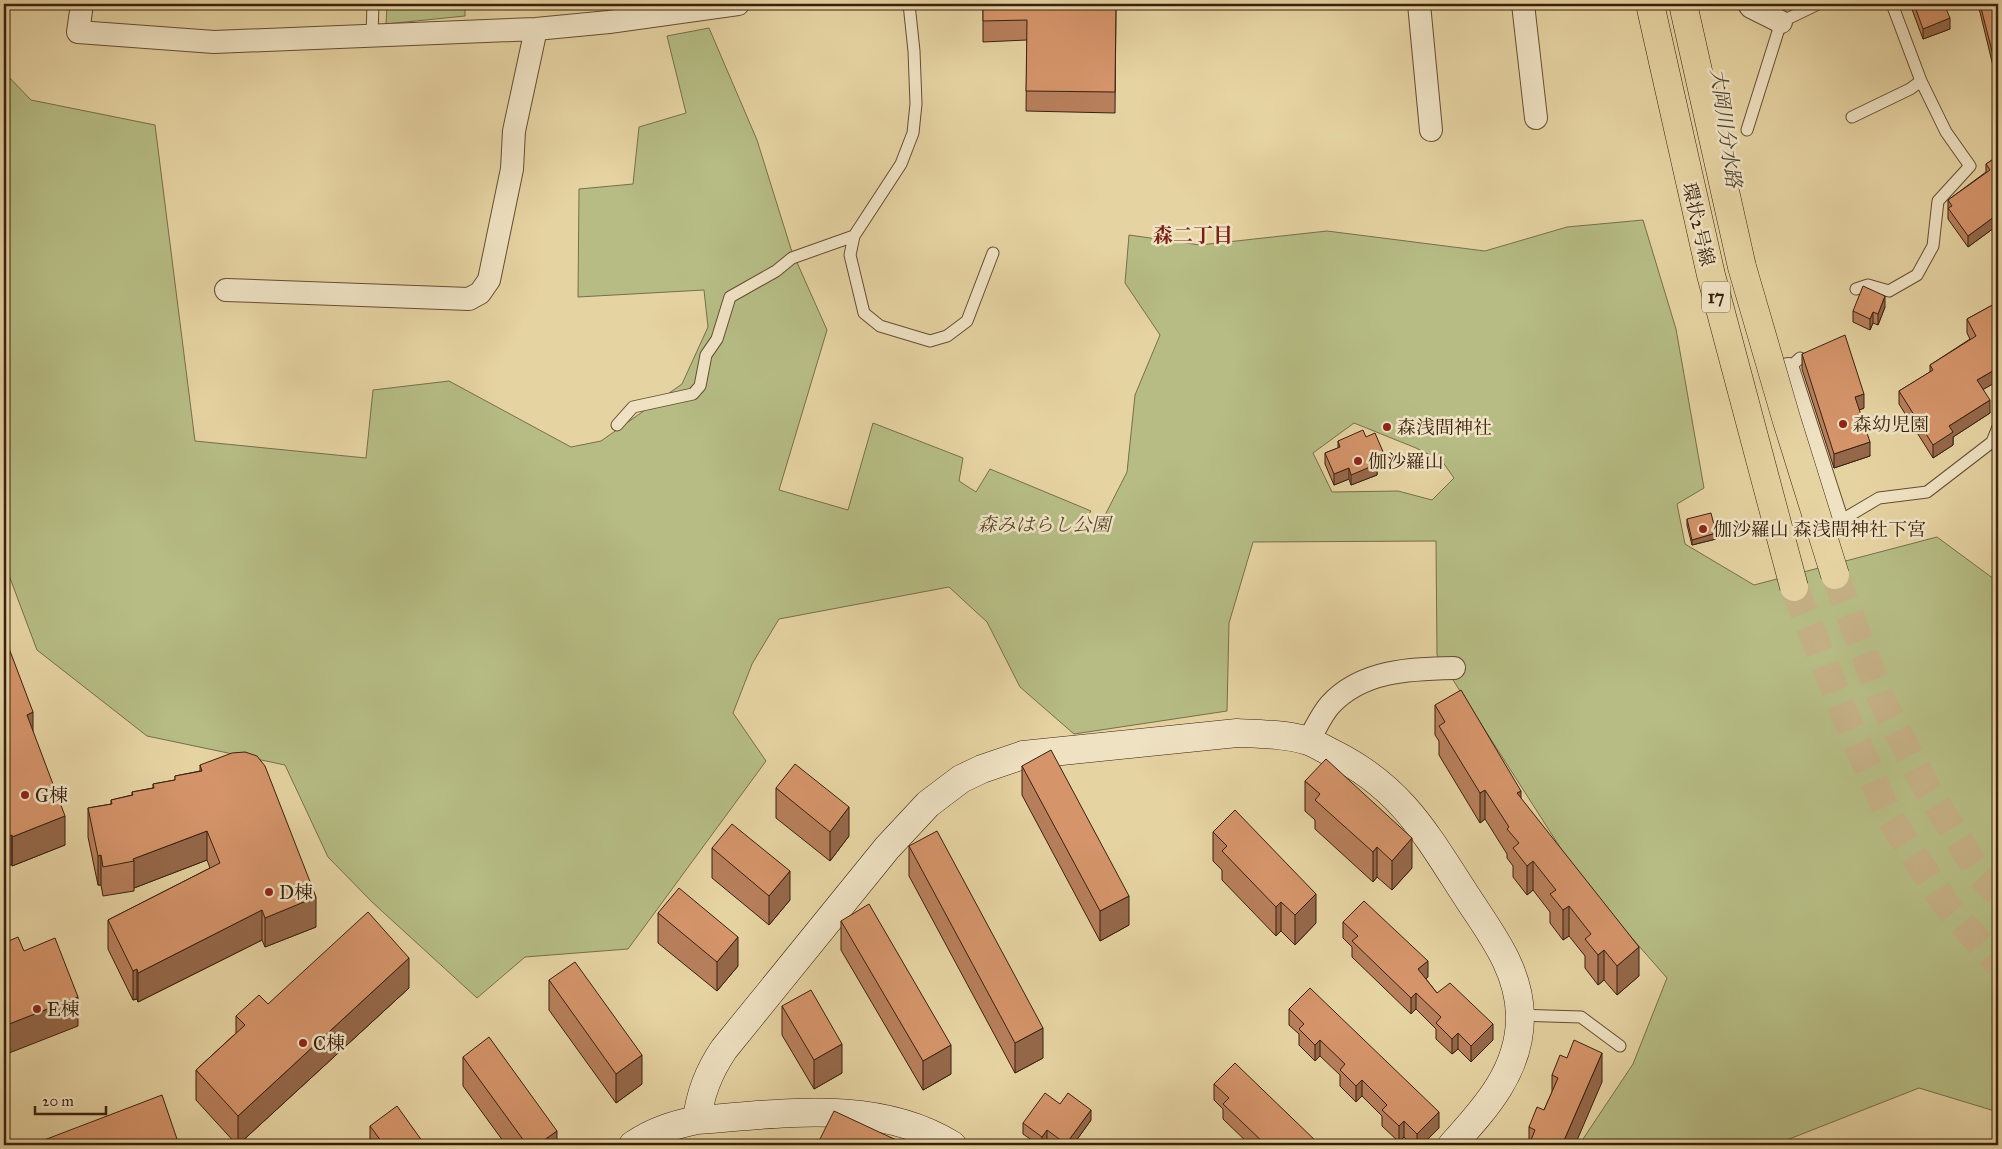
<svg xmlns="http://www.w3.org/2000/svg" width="2002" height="1149" font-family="'IM FELL Great Primer','Noto Serif JP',serif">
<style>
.green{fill:#b6bc84;stroke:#786e49;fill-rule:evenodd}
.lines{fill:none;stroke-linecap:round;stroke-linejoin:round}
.primary-tunnel{stroke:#c4af84;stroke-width:28;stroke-dasharray:28 14;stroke-linecap:butt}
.lane-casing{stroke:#654d33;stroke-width:13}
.street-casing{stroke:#654d33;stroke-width:24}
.secondary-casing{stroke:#3a200e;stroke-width:29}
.lane{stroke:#efe2c3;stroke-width:11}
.street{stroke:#efe2c3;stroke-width:22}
.secondary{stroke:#efe2c3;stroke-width:28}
.primary-bridge-casing{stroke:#3a200e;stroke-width:29;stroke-linecap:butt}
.primary-bridge{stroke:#e6d3a2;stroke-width:28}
.wall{fill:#b77f5b;stroke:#3a200e}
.shaded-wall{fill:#95684a;stroke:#3a200e}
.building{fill:#d5946a;stroke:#3a200e}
.poi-dot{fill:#8f2418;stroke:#efe2c3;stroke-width:2}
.labels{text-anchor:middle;stroke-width:5;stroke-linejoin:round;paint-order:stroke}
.shield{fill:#efe2c3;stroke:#705a44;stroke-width:1}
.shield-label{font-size:18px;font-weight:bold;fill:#3a200e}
.street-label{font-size:19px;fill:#3a200e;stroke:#efe2c3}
.poi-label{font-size:19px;fill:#3a200e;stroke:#efe2c3;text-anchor:start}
.park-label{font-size:19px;font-style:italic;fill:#59472c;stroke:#efe2c3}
.water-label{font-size:20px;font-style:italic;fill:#514635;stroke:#efe2c3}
.neighbourhood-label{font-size:20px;font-weight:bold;fill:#7a1f14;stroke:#efe2c3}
</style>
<rect width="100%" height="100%" fill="#e6d3a2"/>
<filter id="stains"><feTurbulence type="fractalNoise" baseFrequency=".004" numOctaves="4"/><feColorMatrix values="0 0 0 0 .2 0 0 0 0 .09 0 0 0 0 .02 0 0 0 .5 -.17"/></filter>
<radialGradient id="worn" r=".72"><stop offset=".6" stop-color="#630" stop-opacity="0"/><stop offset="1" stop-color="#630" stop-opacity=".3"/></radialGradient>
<path class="green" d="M387 4H465V16L386 24Z
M709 28 757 140 791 249 827 330 779 490 848 510 873 423 963 458 959 481 976 492 990 469 1091 511 1083 524 1100 525 1127 472 1135 395 1160 335 1125 283 1129 235 1200 245 1327 231 1485 251 1567 227 1643 220 1676 329 1704 488 1677 504 1685 544 1754 585 1937 537 1998 582V1112L1919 1088 1774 1145H1579L1633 1064 1667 978 1581 880 1437 655 1436 541 1253 542 1229 623 1227 711 1074 734 1020 687 987 622 949 587 779 619 752 664 733 713 766 761 628 949 525 957 477 998 372 902 328 857 285 765 147 736 37 650 4 562V72L31 100 155 125 195 441 366 458 373 390 449 381 571 447 601 441 682 384 708 327 704 290 578 297 579 189 633 184 639 127 686 113 667 36ZM1354 423 1416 448 1442 461 1454 478 1432 500 1398 491 1332 492 1313 453Z"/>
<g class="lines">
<path class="primary-tunnel" d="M1835 575 1883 703 1929 792 1980 875 1998 893
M1794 587 1846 718 1890 818 1947 906 1998 964"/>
<g class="lane-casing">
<path id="lane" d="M909 4 914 51 916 104 913 133 901 164 854 236 850 255 864 313 880 326 930 341 947 336 967 321 993 253
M372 35 373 4
M1852 117 1910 89 1921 81
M1747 130 1781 22 1818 4
M1856 289 1868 285 1889 291 1917 275 1933 246 1938 201 1970 166 1946 132 1921 81 1892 4
M1788 369 1800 358
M617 425 633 407 693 394 700 386 706 355 717 339 730 297 776 271 792 258 854 236
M1835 524 1879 498 1927 492 1992 442 1998 427
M1520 1015 1581 1017 1620 1046"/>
</g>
<g class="street-casing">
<path id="street" d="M82 4 78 32 214 42 536 29 609 22 738 4
M1419 4 1431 130
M1523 4 1536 118
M1749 4 1751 7 1781 22
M226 290 469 299 480 293 489 280 512 169 514 131 536 29
M1788 369 1838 523
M1308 741C1315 730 1321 715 1330 705 1362 670 1410 669 1454 668"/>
</g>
<g class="secondary-casing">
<path id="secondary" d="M697 1120C700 1093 709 1071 724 1049L887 848 928 804 961 779 982 769 1023 755 1237 733C1260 734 1286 734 1308 741 1316 744 1324 749 1332 753 1403 788 1427 836 1469 900 1492 935 1519 970 1520 1015 1521 1069 1486 1108 1452 1145
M633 1145C654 1131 673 1125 697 1120 782 1114 876 1098 952 1145"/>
</g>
<use href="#lane" class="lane"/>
<use href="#street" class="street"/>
<use href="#secondary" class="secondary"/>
<g class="primary-bridge-casing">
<path id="primary-bridge" d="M1650 4 1711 275 1794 587
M1683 4 1742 267 1786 418 1835 575"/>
</g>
<use href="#primary-bridge" class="primary-bridge"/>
</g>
<path class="wall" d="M983 4H1116L1115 113 1026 111 1027 40 983 42Z
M1774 4H1787L1780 7Z
M1910 4H1944L1950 29 1923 39Z
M1978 4H1998L1995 74Z
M1998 156V225L1968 247 1948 219V200L1986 172V164Z
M1998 302V381L1983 389 1990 413 1953 437V445L1933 458 1899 404V391L1930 372V365L1970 339 1967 333V319Z
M1885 307 1878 325 1873 323 1870 330 1853 322V311Z
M1802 354 1864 408 1859 410 1870 456 1834 468 1802 369Z
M1366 437 1384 465 1377 468V475L1351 485 1349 479 1334 485 1325 464V453L1338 448V441Z
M1687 519 1716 539 1692 545 1687 525Z
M4 635 33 732 65 845 12 866V864L6 867 4 861Z
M1435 705 1521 799 1639 976 1617 995 1604 980 1598 985 1585 968V956L1569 936 1563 940 1550 923V912L1533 890 1527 895 1513 877V866L1507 858V854L1485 819 1480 823 1439 755V741L1435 735Z
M200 765 316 927 265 947 262 940 138 1002 137 999 133 1000 108 949V920L210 868 207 860 134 888V891L103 896 101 885H98L88 837V808L111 804V800L132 795V792L153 788V784L175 780V776L200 771Z
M1022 766 1129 925 1100 941 1022 795Z
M1305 781 1412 868 1392 890 1377 877 1373 882 1315 829V820L1305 811Z
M776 788 849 836 830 861 776 818Z
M1213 832 1316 923 1295 945 1281 931 1276 936 1222 880V870L1213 861Z
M909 846 1043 1058 1015 1073 909 876Z
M712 848 790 900 769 925 712 878Z
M658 913 738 966 717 991 658 943Z
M841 921 951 1074 923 1090 841 950Z
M1343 922 1428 977 1426 979 1437 993 1493 1040 1471 1062 1458 1049 1452 1054 1436 1039V1029L1416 1009 1411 1014 1352 957V947L1343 938Z
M549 980 642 1084 616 1103 549 1010Z
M409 988 238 1145H237L196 1100V1070L236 1033V1016Z
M782 1006 842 1073 814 1089 782 1035Z
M1289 1009 1439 1128 1422 1145H1412L1404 1137 1399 1142 1382 1126V1116L1362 1096 1356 1102 1340 1086V1075L1320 1056 1315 1061 1299 1045V1034L1289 1025Z
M463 1057 557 1145H506L463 1086Z
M1552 1075 1602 1082 1529 1145V1127L1544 1110 1552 1092Z
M1214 1084 1320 1145H1250L1223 1119V1109L1214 1100Z
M1091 1120 1073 1145H1053L1047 1141 1044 1145H1039L1023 1134V1123Z
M370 1126 425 1145H370Z"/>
<path class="shaded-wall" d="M1780 4H1787L1780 7Z
M1950 18V29L1923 39V29Z
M1998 62V73L1995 74V63Z
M1998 214V225L1968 247V236Z
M1885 296V307L1878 325V314Z
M1873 312V323L1870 330V319Z
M1998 368V381L1977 393V380Z
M1864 394V408L1855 412V397Z
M1990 400V413L1953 437V445L1933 458V445L1949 426Z
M1870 442V456L1834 468V454Z
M1384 454V465L1377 468V475L1351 485V475L1374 458Z
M1349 468V479L1334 485V474Z
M1716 533V539L1692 545V540Z
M33 712V742L27 715Z
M1485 790V819L1480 823V793Z
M1521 791V820L1517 793Z
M849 807V836L830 861V832Z
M65 816V845L12 866V837Z
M207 831V860L134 888V861L133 859Z
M12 835V864L6 867V837Z
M1412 838V868L1392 890V861Z
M1377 847V877L1373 882V852Z
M101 855V885H98V856Z
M1533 861V890L1527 895V866Z
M790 871V900L769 925V896Z
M1316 894V923L1295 945V915Z
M1129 896V925L1100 941V911Z
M316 897V927L265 947V918Z
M1281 902V931L1276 936V907Z
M1569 906V936L1563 940V910Z
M262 910V940L138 1002V973Z
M738 937V966L717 991V962Z
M1639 947V976L1617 995V966Z
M1604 950V980L1598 985V955Z
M409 958V988L238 1145V1116Z
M1428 961V977L1418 985V969Z
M137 969V999L133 1000V971Z
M1416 993V1009L1411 1014V998Z
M78 997V1026L4 1055V1026Z
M1493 1024V1040L1471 1062V1046Z
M1043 1028V1058L1015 1073V1043Z
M1458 1033V1049L1452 1054V1039Z
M1320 1040V1056L1315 1061V1045Z
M842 1044V1073L814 1089V1060Z
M951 1045V1074L923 1090V1061Z
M1602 1053V1082L1575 1145H1562Z
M642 1055V1084L616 1103V1074Z
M1362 1080V1096L1356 1102V1086Z
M1091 1110V1120L1073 1145H1066V1144Z
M1439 1112V1128L1422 1145H1417V1134Z
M1404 1121V1137L1399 1142V1126Z
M1047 1130V1141L1044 1145H1042V1137Z
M557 1131V1145H537Z"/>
<path class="building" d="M983 4H1116L1115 92 1026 91 1027 20 983 21Z
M1914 4H1944L1950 18 1923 29Z
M1980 4H1998V62L1995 63Z
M1998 156V214L1968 236 1948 208 1952 206 1948 200 1990 170 1986 164Z
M1863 286 1885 296 1878 314 1873 312 1870 319 1853 311Z
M1998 302V368L1977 380 1990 400 1949 426 1953 432 1933 445 1899 391 1933 370 1930 365 1976 336 1967 319Z
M1845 335 1864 394 1855 397 1870 442 1834 454 1802 354Z
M1363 430 1366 437 1375 433 1384 454 1374 458 1377 464 1351 475 1349 468 1334 474 1325 453 1340 447 1338 441Z
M1711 513 1716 533 1692 540 1687 519Z
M4 635 33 712 27 715 65 816 12 837V835L6 837 4 832Z
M1461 690 1521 791 1517 793 1639 947 1617 966 1604 950 1598 955 1585 939 1591 934 1569 906 1563 910 1550 894 1556 890 1533 861 1527 866 1513 848 1519 843 1507 829 1509 827 1485 790 1480 793 1439 726 1445 722 1435 705Z
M1051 750 1129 896 1100 911 1022 766Z
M245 752 257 756 265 766 316 897 265 918 262 910 138 973 137 969 133 971 108 920 220 863 207 831 133 859 134 861 103 867 101 855 98 856 88 808 112 804 111 800 133 795 132 792 154 788 153 784 175 780V776L202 771 200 765 232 753Z
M1326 759 1412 838 1392 861 1377 847 1373 852 1315 800 1320 794 1305 781Z
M795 764 849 807 830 832 776 788Z
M1235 810 1316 894 1295 915 1281 902 1276 907 1222 851 1227 846 1213 832Z
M732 824 790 871 769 896 712 848Z
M937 831 1043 1028 1015 1043 909 846Z
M679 888 738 937 717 962 658 913Z
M1364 901 1428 961 1418 969 1437 993 1450 983 1493 1024 1471 1046 1458 1033 1452 1039 1436 1023 1441 1017 1416 993 1411 998 1352 941 1358 936 1343 922Z
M869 904 951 1045 923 1061 841 921Z
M368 912 409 958 238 1116 196 1070 245 1025 236 1016 259 995 268 1004Z
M18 937 24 951 55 938 78 997 4 1026V961H5L4 956V943Z
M575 962 642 1055 616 1074 549 980Z
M1310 988 1439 1112 1417 1134 1404 1121 1399 1126 1382 1110 1387 1105 1362 1080 1356 1086 1340 1070 1345 1064 1320 1040 1315 1045 1299 1029 1304 1024 1289 1009Z
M811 990 842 1044 814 1060 782 1006Z
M489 1037 557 1131 537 1145H527L463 1057Z
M1574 1040 1602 1053 1562 1145H1529L1535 1130 1529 1127 1537 1107 1544 1110 1558 1078 1552 1075 1560 1055 1567 1058Z
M1235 1063 1320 1145H1266L1223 1104 1229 1098 1214 1084Z
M1045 1093 1060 1104 1068 1093 1091 1110 1066 1144 1047 1130 1042 1137 1023 1123Z
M162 1095 179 1145H31Z
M397 1106 425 1145H384L370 1126Z
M834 1111 907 1145H817Z"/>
<g class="poi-dot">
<circle cx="1843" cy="424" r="5"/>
<circle cx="1387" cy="427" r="5"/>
<circle cx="1358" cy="461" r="5"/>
<circle cx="1703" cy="529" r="5"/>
<circle cx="25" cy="795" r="5"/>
<circle cx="269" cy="892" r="5"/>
<circle cx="37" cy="1009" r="5"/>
<circle cx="303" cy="1043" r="5"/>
</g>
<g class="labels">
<rect class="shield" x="1702" y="281.5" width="28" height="31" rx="4"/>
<g class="shield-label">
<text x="1716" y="303">17</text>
</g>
<g class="street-label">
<text transform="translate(1699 224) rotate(77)" y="7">環状2号線</text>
</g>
<g class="poi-label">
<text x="1853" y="431">森幼児園</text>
<text x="1397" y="434">森浅間神社</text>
<text x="1368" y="468">伽沙羅山</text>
<text x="1713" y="536">伽沙羅山 森浅間神社下宮</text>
<text x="35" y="802">G棟</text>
<text x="279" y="899">D棟</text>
<text x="47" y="1016">E棟</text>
<text x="313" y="1050">C棟</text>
</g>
<g class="park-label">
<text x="1044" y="531">森みはらし公園</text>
</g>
<g class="water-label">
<text transform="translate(1726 128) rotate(82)" y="7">大岡川分水路</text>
</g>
<g class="neighbourhood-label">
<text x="1193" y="242">森二丁目</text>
</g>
</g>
<rect width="2002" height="1149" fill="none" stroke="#e6d3a2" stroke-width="20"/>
<rect x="5" y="5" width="1992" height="1139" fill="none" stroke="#3a200e" stroke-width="2.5"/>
<rect x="10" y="10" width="1982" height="1129" fill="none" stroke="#3a200e"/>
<path d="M35 1106v8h71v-8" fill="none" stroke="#3a200e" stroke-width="2.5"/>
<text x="42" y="1106" font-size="15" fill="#3a200e" stroke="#efe2c3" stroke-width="4" paint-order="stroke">20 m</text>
<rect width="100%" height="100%" filter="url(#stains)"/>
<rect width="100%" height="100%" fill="url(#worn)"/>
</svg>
